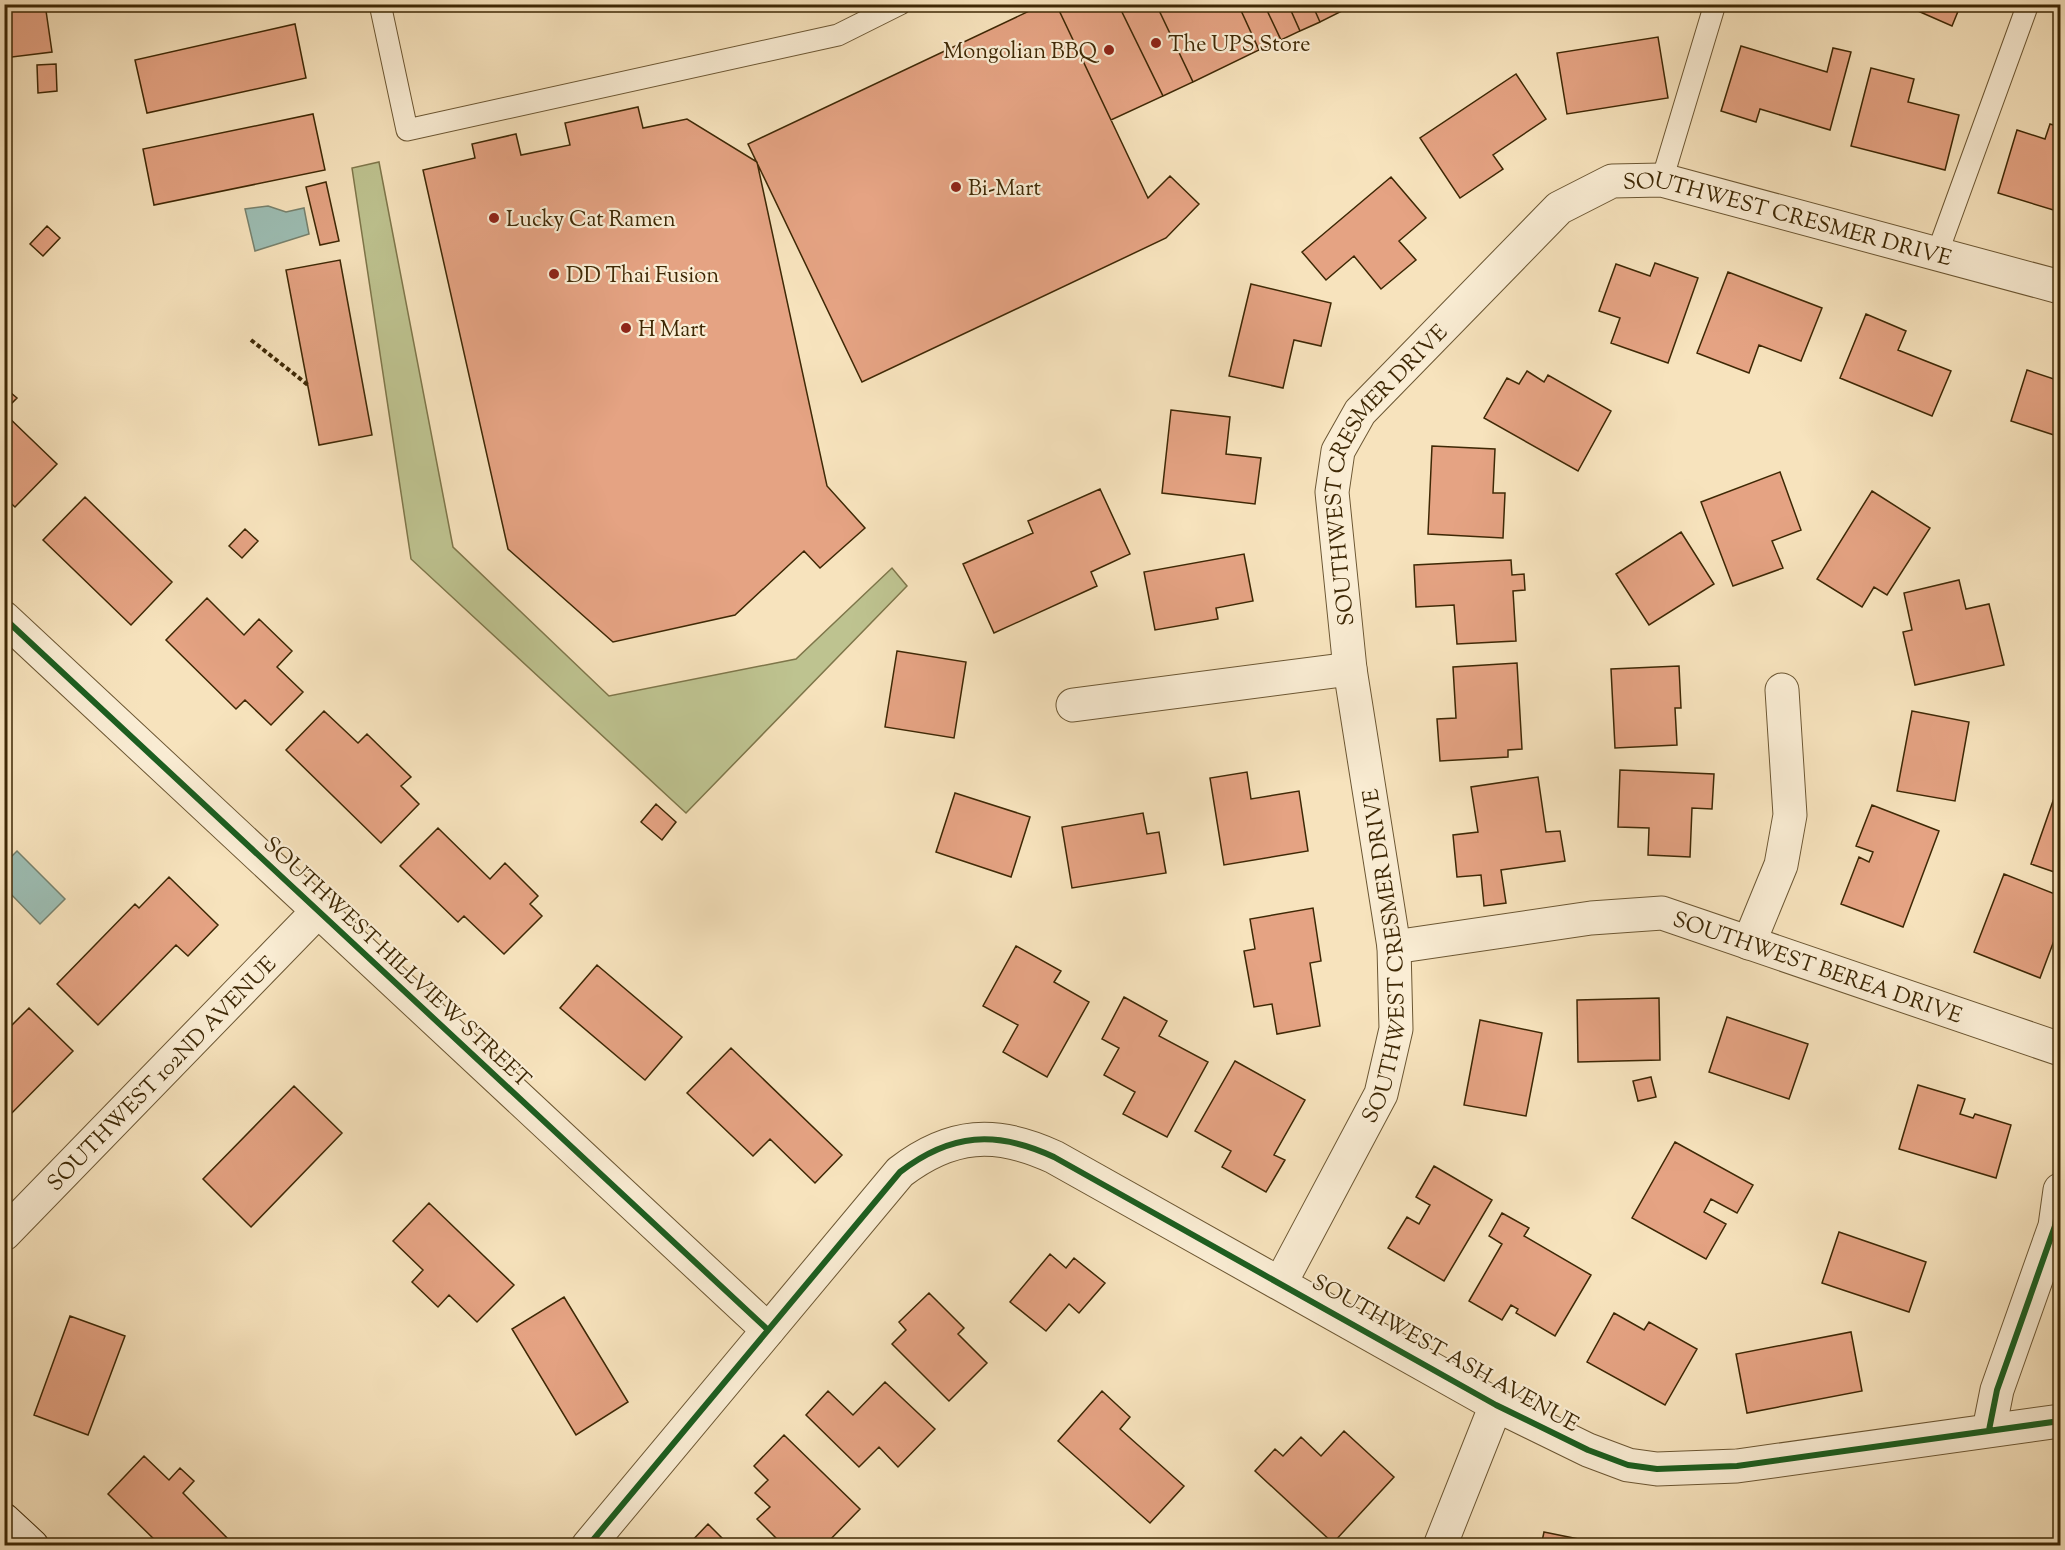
<svg xmlns="http://www.w3.org/2000/svg" width="2065" height="1550" font-family="'Sorts Mill Goudy',serif">
<style>
.green{fill:#bec390;stroke:#7e764a;stroke-width:1.5}
.water{fill:#9dbeb4;stroke:#77826e;stroke-width:1.5}
.building{fill:#e5a383;stroke:#3e2805;stroke-width:1.5}
.lines{fill:none;stroke-linecap:round;stroke-linejoin:round}
.service-casing{stroke:#6c5733;stroke-width:23}
.minor-casing{stroke:#6c5733;stroke-width:35}
.secondary-casing{stroke:#3e2805;stroke-width:35}
.path{stroke:#3e2805;stroke-width:4;stroke-dasharray:4.5 3;stroke-linecap:butt}
.service{stroke:#faedd4;stroke-width:21}
.minor{stroke:#faedd4;stroke-width:33}
.secondary{stroke:#faedd4;stroke-width:33}
.cycleway-casing{stroke:#faedd4;stroke-width:10}
.cycleway{stroke:#1b5e20;stroke-width:6}
.poi-dot{fill:#8f2418;stroke:#faedd4;stroke-width:2}
.labels{text-anchor:middle;stroke-width:4.5;stroke-linejoin:round;paint-order:stroke}
.poi-label{font-size:22px;fill:#3e2805;stroke:#faedd4;text-anchor:start}
.street-label{font-size:22px;fill:#3e2805;stroke:#faedd4}
</style>
<rect width="100%" height="100%" fill="#f7e3bd"/>
<filter id="stains"><feTurbulence type="fractalNoise" baseFrequency=".00333" numOctaves="4"/><feColorMatrix values="0 0 0 0 .2 0 0 0 0 .09 0 0 0 0 .02 0 0 0 .5 -.17"/></filter>
<radialGradient id="worn" r=".72"><stop offset=".6" stop-color="#630" stop-opacity="0"/><stop offset="1" stop-color="#630" stop-opacity=".3"/></radialGradient>
<path class="green" d="M379 162 453 547 609 696 796 659 892 568 907 586 686 813 411 559 352 168Z"/>
<path class="water" d="M268 206 286 212 304 208 309 234 255 251 245 209Z
M17 851 65 899 40 924 5 888V863Z"/>
<path class="building" d="M4 4H45L52 52 4 58Z
M1044 4H1056L1148 198 1170 176 1199 204 1166 238 862 382 748 144Z
M1056 4H1118L1163 96 1111 120Z
M1118 4H1156L1193 82 1163 96Z
M1156 4H1238L1259 50 1193 82Z
M1238 4H1264L1281 40 1259 50Z
M1264 4H1288L1300 31 1281 40Z
M1288 4H1312L1320 22 1300 31Z
M1312 4H1346L1348 8 1320 22Z
M1902 4H1961L1952 26Z
M295 24 306 78 147 113 135 60Z
M1658 37 1668 98 1567 114 1557 53Z
M1741 46 1827 72 1833 48 1851 52 1830 130 1760 109 1756 122 1721 111Z
M56 64 57 91 38 93 37 65Z
M1871 68 1914 79 1908 102 1959 115 1945 170 1851 146Z
M1516 74 1546 119 1493 155 1503 169 1460 198 1420 138Z
M638 107 643 128 687 119 757 162 827 486 865 528 820 568 804 551 735 615 613 642 508 549 423 170 475 158 472 144 516 134 521 155 570 145 565 123Z
M313 114 325 170 154 205 143 149Z
M2050 124 2060 127V212L1998 193 2017 130 2045 139Z
M1391 177 1426 218 1399 241 1416 260 1381 289 1354 256 1326 280 1302 252Z
M326 182 339 241 320 245 306 187Z
M47 226 60 238 43 256 30 244Z
M340 260 372 435 319 445 286 270Z
M1655 263 1698 278 1668 363 1611 343 1620 318 1599 311 1616 264 1650 276Z
M1728 272 1822 308 1801 361 1759 345 1749 373 1697 353Z
M1251 284 1331 303 1321 346 1294 340 1283 388 1229 376Z
M1866 314 1906 331 1898 350 1951 371 1932 416 1840 378Z
M2027 370 2060 381V437L2011 421Z
M1527 371 1544 382 1548 375 1611 411 1578 471 1484 418 1507 378 1519 384Z
M4 387 17 398 4 411Z
M1171 410 1230 417 1226 454 1261 458 1255 504 1162 493Z
M4 413 57 464 15 507 4 497Z
M1432 446 1495 449 1493 493H1505L1503 538 1428 534Z
M1780 472 1801 530 1772 541 1783 568 1733 586 1701 502Z
M1100 489 1130 554 1091 572 1097 586 994 633 963 564 1033 533 1028 521Z
M1872 491 1930 528 1887 595 1874 587 1862 607 1817 579Z
M85 497 172 582 131 625 43 540Z
M245 529 258 541 242 558 229 546Z
M1681 532 1714 584 1649 625 1616 574Z
M1244 554 1253 601 1216 608 1218 619 1155 630 1144 572Z
M1511 560 1512 575 1524 574 1525 590 1513 591 1516 641 1457 644 1454 605 1416 607 1414 565Z
M1959 580 1966 609 1989 604 2004 665 1915 685 1903 632 1912 630 1904 593Z
M207 598 244 635 259 619 292 651 277 667 303 692 271 725 245 700 236 709 166 640Z
M897 651 966 662 954 738 885 727Z
M1517 663 1522 749 1508 750V757L1440 761 1437 719 1456 718 1453 667Z
M1679 666 1681 708H1675L1677 745 1615 748 1611 669Z
M324 711 358 743 367 734 411 777 401 786 419 804 381 843 286 750Z
M1912 711 1969 722 1955 801 1897 791Z
M1620 770 1714 774 1712 809 1692 808 1690 857 1648 855 1649 828 1618 827Z
M1247 772 1251 799 1299 791 1308 851 1224 865 1210 778Z
M1538 777 1546 832 1560 831 1565 861 1501 870 1506 903 1484 906 1481 875 1457 877 1453 835 1478 832 1471 787Z
M2060 781V874L2031 864Z
M955 793 1030 817 1011 877 936 852Z
M656 804 676 822 662 840 641 822Z
M1872 805 1939 831 1903 927 1841 904 1859 857 1869 862 1873 852 1856 846Z
M1143 813 1147 834 1159 832 1166 873 1072 888 1062 827Z
M438 828 490 879 505 863 538 896 530 904 542 916 504 954 464 916 458 922 400 866Z
M2004 874 2060 896V940L2055 938 2040 978 1974 952Z
M169 877 218 925 188 956 176 945 98 1025 57 984 135 904 139 908Z
M1313 908 1321 961 1310 963 1320 1026 1277 1034 1272 1004 1254 1007 1244 951 1255 949 1250 919Z
M1016 946 1061 971 1054 982 1089 1002 1047 1077 1003 1052 1018 1025 983 1006Z
M597 965 682 1037 645 1080 560 1008Z
M1124 997 1167 1021 1159 1036 1208 1062 1167 1137 1123 1114 1135 1092 1104 1075 1119 1048 1102 1039Z
M1659 998 1660 1060 1578 1062 1577 1000Z
M29 1008 73 1051 4 1121V1033Z
M1727 1017 1808 1044 1789 1099 1709 1072Z
M1480 1020 1542 1033 1526 1116 1464 1105Z
M731 1048 842 1155 815 1183 770 1139 753 1156 687 1093Z
M1235 1061 1305 1100 1274 1155 1285 1160 1266 1192 1222 1167 1231 1151 1195 1131Z
M1651 1077 1656 1097 1638 1101 1633 1081Z
M1918 1085 1965 1099 1960 1114 1973 1118 1975 1114 2011 1125 1996 1178 1899 1149Z
M294 1086 342 1133 251 1227 203 1179Z
M1675 1142 1753 1185 1737 1213 1711 1199 1704 1212 1726 1224 1706 1259 1632 1218Z
M1434 1166 1492 1200 1444 1281 1388 1248 1407 1217 1419 1224 1430 1205 1416 1197Z
M429 1203 514 1285 477 1322 449 1295 438 1307 412 1282 423 1270 393 1241Z
M1502 1213 1529 1228 1524 1236 1591 1275 1555 1336 1516 1313 1518 1309 1511 1305 1502 1320 1469 1301 1502 1244 1489 1236Z
M1839 1232 1926 1262 1909 1312 1822 1283Z
M1050 1254 1066 1268 1074 1258 1105 1283 1079 1313 1069 1304 1046 1331 1010 1302Z
M929 1293 964 1328 958 1334 987 1363 949 1401 892 1344 906 1330 899 1322Z
M564 1297 628 1402 576 1435 512 1329Z
M1614 1313 1644 1330 1649 1322 1697 1349 1665 1405 1587 1362Z
M70 1316 125 1336 88 1435 34 1415Z
M1851 1332 1862 1391 1747 1413 1736 1354Z
M885 1382 935 1429 898 1467 879 1447 859 1467 806 1415 828 1391 853 1415Z
M1102 1391 1130 1417 1120 1429 1184 1486 1150 1523 1058 1441Z
M1344 1431 1394 1477 1333 1543 1255 1471 1275 1449 1283 1456 1301 1437 1321 1456Z
M784 1435 860 1509 824 1546H784L757 1519 770 1507 755 1493 768 1480 754 1466Z
M144 1456 169 1480 180 1468 194 1481 183 1493 235 1546H161L108 1494Z
M708 1524 730 1546H687Z
M1544 1532 1613 1546H1541Z"/>
<g class="lines">
<g class="service-casing">
<path id="service" d="M380 4 407 130 838 35 900 4
M1662 180 1715 4
M1937 254 2028 4"/>
</g>
<g class="minor-casing">
<g id="minor">
<path d="M4 618 768 1330"/>
<path d="M1073 705 1350 669"/>
<path d="M1749 943 1781 865 1790 815 1782 690"/>
<path id="s1" d="M1394 947 1591 918 1662 913 2060 1049"/>
<path id="s2" d="M4 1234 318 911"/>
<path id="s3" d="M1281 1282 1381 1094 1396 1029 1394 947 1350 669 1332 492 1338 451 1360 412 1559 208 1612 181 1662 180 2060 287"/>
<path d="M1989 1430 1997 1390 2055 1226 2060 1190"/>
<path d="M588 1546 900 1172C951 1133 996 1130 1054 1157L1496 1405 1588 1450 1628 1465 1657 1469 1737 1466 2060 1421"/>
<path d="M1440 1546 1496 1405"/>
</g>
</g>
<g class="secondary-casing">
<path id="secondary" d="M4 1520 32 1546"/>
</g>
<path class="path" d="M251 340 308 385"/>
<use href="#service" class="service"/>
<use href="#minor" class="minor"/>
<use href="#secondary" class="secondary"/>
<g class="cycleway-casing">
<path id="cycleway" d="M4 618 768 1330
M1989 1430 1997 1390 2055 1226 2060 1190
M588 1546 900 1172C951 1133 996 1130 1054 1157L1496 1405 1588 1450 1628 1465 1657 1469 1737 1466 2060 1421"/>
</g>
<use href="#cycleway" class="cycleway"/>
</g>
<g class="poi-dot">
<circle cx="1156" cy="43" r="6"/>
<circle cx="1109" cy="50" r="6"/>
<circle cx="956" cy="187" r="6"/>
<circle cx="494" cy="218" r="6"/>
<circle cx="554" cy="274" r="6"/>
<circle cx="626" cy="328" r="6"/>
</g>
<g class="labels">
<g class="poi-label">
<text x="1168" y="51">The UPS Store</text>
<text x="1097" y="58" text-anchor="end">Mongolian BBQ</text>
<text x="968" y="195">Bi-Mart</text>
<text x="506" y="226">Lucky Cat Ramen</text>
<text x="566" y="282">DD Thai Fusion</text>
<text x="638" y="336">H Mart</text>
</g>
<g class="street-label">
<text dy="8" stroke="none"><textPath href="#s3" startOffset="1432">SOUTHWEST CRESMER DRIVE</textPath></text>
<text dy="8" stroke="none"><textPath href="#s3" startOffset="856">SOUTHWEST CRESMER DRIVE</textPath></text>
<text dy="8" stroke="none"><textPath href="#s3" startOffset="352">SOUTHWEST CRESMER DRIVE</textPath></text>
<text transform="translate(398 961) rotate(43)" y="8">SOUTHWEST HILLVIEW STREET</text>
<text dy="8" stroke="none"><textPath href="#s1" startOffset="435">SOUTHWEST BEREA DRIVE</textPath></text>
<text dy="8" stroke="none"><textPath href="#s2" startOffset="225">SOUTHWEST 102ND AVENUE</textPath></text>
<text transform="translate(1446 1352) rotate(29)" y="8">SOUTHWEST ASH AVENUE</text>
</g>
</g>
<rect width="2065" height="1550" fill="none" stroke="#f7e3bd" stroke-width="24"/>
<rect x="6" y="6" width="2053" height="1538" fill="none" stroke="#3e2805" stroke-width="3"/>
<rect x="12" y="12" width="2041" height="1526" fill="none" stroke="#3e2805" stroke-width="1.5"/>
<rect width="100%" height="100%" filter="url(#stains)"/>
<rect width="100%" height="100%" fill="url(#worn)"/>
</svg>
